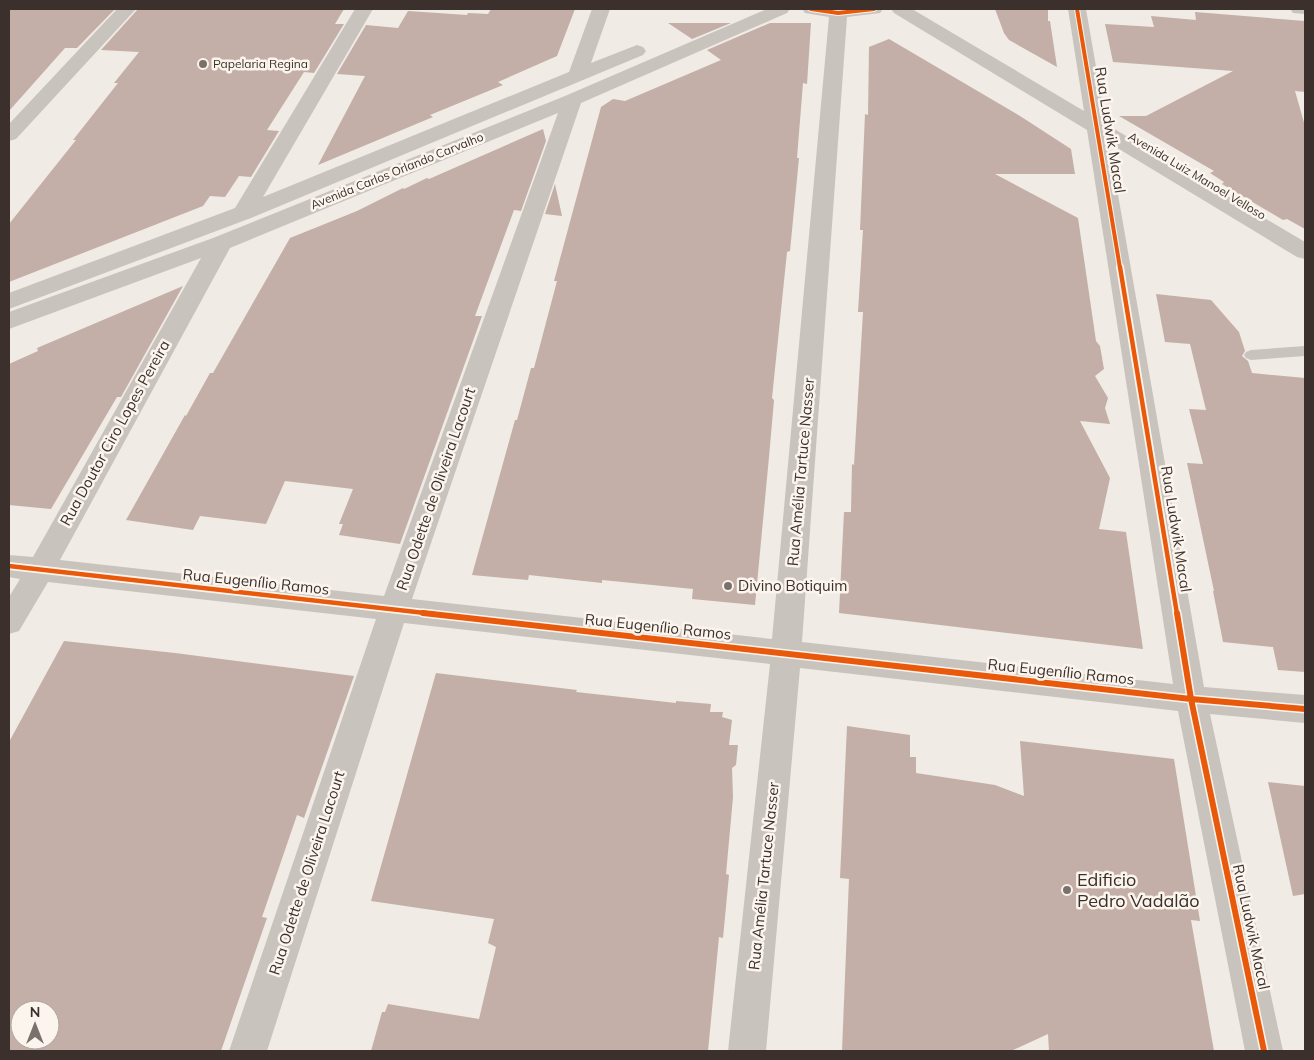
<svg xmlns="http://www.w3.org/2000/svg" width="1314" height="1060" font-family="Mulish,sans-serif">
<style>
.building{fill:#c3afa7;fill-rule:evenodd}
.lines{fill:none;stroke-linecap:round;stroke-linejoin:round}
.service{fill:#c9c3be;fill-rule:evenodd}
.minor{fill:#c9c3be;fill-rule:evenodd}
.cycleway-far2-casing{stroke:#fbf5ee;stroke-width:6}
.cycleway-far1-casing{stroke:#fbf5ee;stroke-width:8}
.cycleway-casing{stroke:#fbf5ee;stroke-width:9}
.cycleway-far2{stroke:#e8590c;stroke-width:4}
.cycleway-far1{stroke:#e8590c;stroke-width:4.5}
.cycleway{stroke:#e8590c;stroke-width:6}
.poi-dot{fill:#7a716c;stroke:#fbf5ee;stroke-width:2}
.labels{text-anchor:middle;stroke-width:5;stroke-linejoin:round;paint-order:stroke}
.far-poi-label{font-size:12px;fill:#3b302b;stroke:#fbf5ee;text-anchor:start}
.far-street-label{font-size:12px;fill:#3b302b;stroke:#fbf5ee}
.street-label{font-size:15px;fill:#3b302b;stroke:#fbf5ee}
.poi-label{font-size:15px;fill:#3b302b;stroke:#fbf5ee;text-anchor:start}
.near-poi-label{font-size:18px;fill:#3b302b;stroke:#fbf5ee;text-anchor:start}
</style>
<rect width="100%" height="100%" fill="#f0ebe5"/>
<path class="building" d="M9 9H115L77 48H65L9 111Z
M138 9H344L335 24H344L314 73 304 72 267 130 279 131 251 177 239 176 225 197 210 196 203 206 9 282V224L76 140H73L118 83H114L139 52 101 50Z
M491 9H575L557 56 498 82 503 85 430 115 433 117 318 165 365 76 337 74 366 25 398 28 408 11 467 15 468 13 488 14Z
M995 9 1048 10V21H1050L1057 67 1009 40 1004 33Z
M1195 12 1305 21V92L1295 91 1305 126V229L1287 219 1283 220 1222 184 1224 182 1210 173 1214 171 1119 116H1146L1233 71 1113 62 1105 24 1154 27 1151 16 1196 20Z
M668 23H731L692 39Z
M770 23H811L807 84 803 83 797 158H799L790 251 787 252 772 398 774 400 769 457 755 605 692 599 693 589 602 580V583L529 575 528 580 472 575 515 420H517L531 368H534L557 281H554L601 107 613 99 625 101 721 60 707 50Z
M889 39 1020 116 1071 149 1075 174H995L1078 218 1096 341 1100 346 1104 369 1095 376 1108 398 1105 408 1110 424 1080 421 1110 478 1099 529 1126 532 1143 649 839 613 844 512H851L852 464 854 465 863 312H858L863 230H860L865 114 868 115 869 47Z
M543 129 546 141 521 211 514 210 475 316H482L400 544 339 535 343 524H339L353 489 285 481 266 524 200 516 193 530 126 520 185 415 186 416 210 373H213L290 238 357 211 403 188 404 189 427 178 429 179Z
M555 184 562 216 545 214Z
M183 286 121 397H117L51 509 9 505V364L38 351 37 348Z
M1156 294 1211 300 1239 332 1245 351 1242 356 1248 361 1252 373 1305 378V672L1278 670 1273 647 1223 642 1213 591H1214L1187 463 1203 464 1189 409 1206 410 1190 344 1165 342Z
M64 641 175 653 354 676 304 818 297 815 262 917 267 918 221 1051H9V742ZM20 1010H50V1040H20Z
M436 673 577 690 576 692 676 703V701L711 704 710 712H723L722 717 732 720 729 745H738L736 765 732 768 733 797 726 874 729 875 723 938 719 937 708 1051H371L382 1012H385L388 1004 479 1019 496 947 488 943 494 919 371 901Z
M847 726 910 735V757H916V773L995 785 1024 796 1020 741 1174 759 1200 921 1191 920 1214 1051H1049L1048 1034 1011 1051H842L849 879 840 878Z
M1268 782 1305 786V894L1293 896Z"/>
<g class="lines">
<path class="service" d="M1305 346V356L1251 360 1246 358 1244 355 1246 352 1251 350Z"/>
<path class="minor" d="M117 9H136L16 139 9 141V124Z
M355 9H373L263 197 569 72 592 9H610L591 63 637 45 643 47 646 51 643 55 251 218 9 309V293L235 208Z
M767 9H790L787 13 581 103 412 599 772 639 829 17 805 13 802 9H883L880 13 847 17 802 642 1173 684 1087 130 894 13 891 9H912L1084 111 1068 9H1086L1106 124 1305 242V259L1297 257 1109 143 1204 687 1305 695V723L1210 714 1283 1051H1245L1178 711 800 668 766 1051H728L770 664 404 623 267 1051H229L376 619 48 582 19 631 9 634V597L20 579 9 577V555L33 557 201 258 9 329V312L213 238 565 96ZM558 113 384 596 60 560 230 248Z
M1290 9H1305V14L1293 13Z"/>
<g class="cycleway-far2-casing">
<path id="cycleway-far2" d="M811 9 838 13 874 9
M1077 9 1120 268"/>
</g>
<g class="cycleway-far1-casing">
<path id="cycleway-far1" d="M1120 267 1177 614
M9 566 434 614"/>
</g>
<g class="cycleway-casing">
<path id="cycleway" d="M423 613 1191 699 1305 709
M1177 613 1191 699 1264 1051"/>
</g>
<use href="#cycleway-far2" class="cycleway-far2"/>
<use href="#cycleway-far1" class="cycleway-far1"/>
<use href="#cycleway" class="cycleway"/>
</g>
<g class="poi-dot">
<circle cx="203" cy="64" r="5"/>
<circle cx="728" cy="586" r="5"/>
<circle cx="1067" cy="890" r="5"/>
</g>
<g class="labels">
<g class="far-poi-label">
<text x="213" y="68">Papelaria Regina</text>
</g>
<g class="far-street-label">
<text transform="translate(397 171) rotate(-22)" y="4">Avenida Carlos Orlando Carvalho</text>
<text transform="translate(1197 176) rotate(31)" y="4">Avenida Luiz Manoel Velloso</text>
</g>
<g class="street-label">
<text transform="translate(1110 130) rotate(81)" y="5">Rua Ludwik Macal</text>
<text transform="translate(115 433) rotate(-61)" y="5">Rua Doutor Ciro Lopes Pereira</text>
<text transform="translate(801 472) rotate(-85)" y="5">Rua Amélia Tartuce Nasser</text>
<text transform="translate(436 489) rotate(-71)" y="5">Rua Odette de Oliveira Lacourt</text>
<text transform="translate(1176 529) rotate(81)" y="5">Rua Ludwik Macal</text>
<text transform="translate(256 582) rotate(6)" y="5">Rua Eugenílio Ramos</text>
<text transform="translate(658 627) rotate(6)" y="5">Rua Eugenílio Ramos</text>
<text transform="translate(1061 672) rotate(6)" y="5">Rua Eugenílio Ramos</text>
<text transform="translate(307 873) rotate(-72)" y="5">Rua Odette de Oliveira Lacourt</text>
<text transform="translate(764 876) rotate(-84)" y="5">Rua Amélia Tartuce Nasser</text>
<text transform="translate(1251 927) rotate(78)" y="5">Rua Ludwik Macal</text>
</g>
<g class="poi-label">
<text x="738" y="591">Divino Botiquim</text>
</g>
<g class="near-poi-label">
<text x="1077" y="886">Edificio<tspan x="1077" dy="21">Pedro Vadalão</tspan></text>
</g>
</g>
<rect width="1314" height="1060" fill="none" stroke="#3b302b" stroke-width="20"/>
<g transform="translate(35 1025)"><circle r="24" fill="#fbf5ee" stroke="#aea6a0"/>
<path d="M0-4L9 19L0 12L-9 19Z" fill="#7a716c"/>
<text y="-8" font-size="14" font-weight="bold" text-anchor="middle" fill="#3b302b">N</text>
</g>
</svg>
